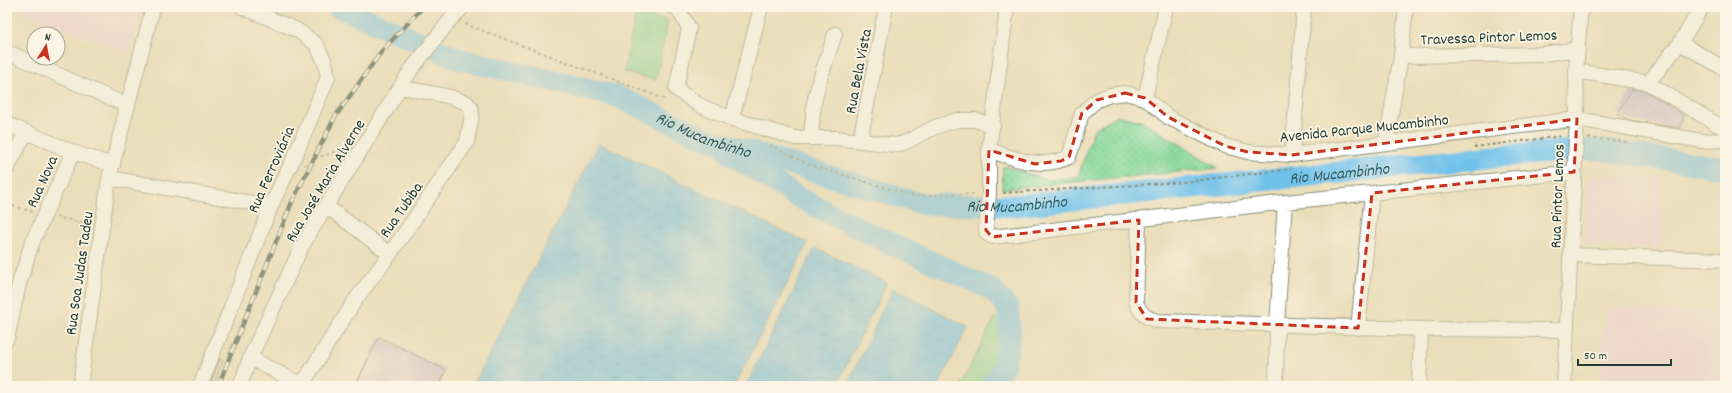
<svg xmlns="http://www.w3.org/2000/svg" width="1732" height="393" font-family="Dekko,sans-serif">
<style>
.built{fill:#f1d0e3}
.grass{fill:url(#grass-dots);stroke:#528a66}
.garden{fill:#84d798;stroke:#528a66}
.water{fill:url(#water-ripples);stroke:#477f90}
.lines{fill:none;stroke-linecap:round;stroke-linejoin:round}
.river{stroke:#6fc1eb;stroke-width:22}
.building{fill:url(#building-back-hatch)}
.minor-casing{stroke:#858e77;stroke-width:16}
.path{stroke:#858e77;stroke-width:2;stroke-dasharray:3 3;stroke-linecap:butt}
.minor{stroke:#fff;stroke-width:14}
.rail-casing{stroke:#1f3d34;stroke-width:4.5}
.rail{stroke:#fcf5e5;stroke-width:3;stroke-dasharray:9;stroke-linecap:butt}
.marked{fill:none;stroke:#c8321e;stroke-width:3;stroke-dasharray:8 5;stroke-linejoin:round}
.labels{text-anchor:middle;stroke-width:3.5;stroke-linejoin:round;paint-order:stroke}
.street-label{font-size:16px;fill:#1f3d34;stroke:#fcf5e5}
.water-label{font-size:17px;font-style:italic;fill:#335e62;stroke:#fcf5e5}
</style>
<defs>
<pattern id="grass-dots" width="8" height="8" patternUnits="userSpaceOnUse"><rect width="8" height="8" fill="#84d798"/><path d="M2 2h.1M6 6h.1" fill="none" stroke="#72b984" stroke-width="1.8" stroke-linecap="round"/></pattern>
<pattern id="water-ripples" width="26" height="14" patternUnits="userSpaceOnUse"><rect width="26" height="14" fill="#6fc1eb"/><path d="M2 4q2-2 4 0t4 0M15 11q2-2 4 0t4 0" fill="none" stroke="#5b9ebf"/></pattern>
<pattern id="building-back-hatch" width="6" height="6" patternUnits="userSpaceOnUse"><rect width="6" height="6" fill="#c0afd9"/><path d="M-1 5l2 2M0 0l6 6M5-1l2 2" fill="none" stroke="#9b90b1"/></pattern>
</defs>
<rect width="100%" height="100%" fill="#fcf5e5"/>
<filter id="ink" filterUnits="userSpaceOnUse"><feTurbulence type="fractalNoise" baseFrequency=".025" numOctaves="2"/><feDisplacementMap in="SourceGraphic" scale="8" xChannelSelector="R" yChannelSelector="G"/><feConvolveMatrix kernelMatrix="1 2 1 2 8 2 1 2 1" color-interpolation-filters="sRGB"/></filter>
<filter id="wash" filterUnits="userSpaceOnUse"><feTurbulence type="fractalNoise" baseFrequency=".012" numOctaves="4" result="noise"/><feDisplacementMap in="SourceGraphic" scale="16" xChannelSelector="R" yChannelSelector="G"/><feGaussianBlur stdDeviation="0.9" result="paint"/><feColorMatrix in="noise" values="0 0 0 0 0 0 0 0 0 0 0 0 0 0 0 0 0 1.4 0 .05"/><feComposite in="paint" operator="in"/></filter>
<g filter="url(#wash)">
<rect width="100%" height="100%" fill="#ebdeba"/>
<path class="built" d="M19 7H127L141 13 129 53 18 10Z
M1589 176 1661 177V248L1586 244Z
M1605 308 1725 312V386H1598Z"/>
<path class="grass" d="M1117 115 1144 122 1218 168 1002 189 1003 166 1049 180 1078 177 1094 129Z
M995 317 1010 332 1004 366 992 386H960Z"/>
<path class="garden" d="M636 14 668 21 656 80 624 72Z"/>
<path class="water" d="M599 143 808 243 734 386H473Z
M815 248 887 283 836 386H746Z
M893 288 968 327 938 386H847Z"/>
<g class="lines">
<g class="river">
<path id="s1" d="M338 7 459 59 616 96 705 138 922 204 1010 206 1491 157 1596 149 1725 168"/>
<path d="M728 152 799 198 868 233 993 290 1008 308 1010 332 1004 366 992 386"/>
</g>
</g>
<g id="blocks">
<path class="building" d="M1632 89 1645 91 1684 115 1680 128 1629 120 1617 114Z
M379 337 446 370 439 386H355Z
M220 359 223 360 213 386H209Z"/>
</g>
</g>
<g filter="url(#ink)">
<use href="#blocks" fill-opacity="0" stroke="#858e77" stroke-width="1"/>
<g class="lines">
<g class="minor-casing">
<path id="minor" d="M674 7 678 9 689 28 676 89 699 105 732 119 795 138H836L895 145 904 143 935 127 957 120H975L993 125
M1007 7 989 150V193L986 230 987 234 992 237 1285 202 1574 172
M1680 43 1725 69
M7 52 128 106
M1401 56 1543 54 1578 49
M1576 71 1648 83 1725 129
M1648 83 1680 43 1702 7
M1145 98 1166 7
M732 119 761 7
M7 124 73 152 113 165
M811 137 814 103 819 82 835 34
M860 141 886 7
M1386 142 1401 56 1406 7
M989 150C1014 159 1043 170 1069 157L1082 113 1097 100 1110 95 1125 93 1145 98 1168 117 1225 146 1248 152 1292 155 1577 119 1702 141 1725 140
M1292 155 1304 7
M7 169 26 132
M109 178 271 206
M326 206 390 254
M1139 220 1136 302C1141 314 1145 318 1158 321L1421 329 1566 330
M1571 255 1725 260
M1358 328 1372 193
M7 339 19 284 32 243 73 152
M250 358 304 386
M80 386 109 178 153 7
M200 386 271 206 297 151 328 77 325 62 316 44 297 30 242 7
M240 386 250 358 302 246 326 206 411 70 451 19 463 7
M301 386 356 299 390 254 467 142 472 115 471 108 467 103 451 97 401 87
M1276 386 1277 325 1285 202
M1419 386 1421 329
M1564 386 1577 119 1576 71 1581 7"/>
</g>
<path class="path" d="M465 24 667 100
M1588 138 1628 142
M770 145 810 165 913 196 976 194
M1474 147 1563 136
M305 165 314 159 346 148
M1003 193 1184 182 1291 169
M7 204 33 212
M56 217 89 224"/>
<use href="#minor" class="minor"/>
<g class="rail-casing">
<path id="rail" d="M218 386 292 202 335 117 381 52 423 7"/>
</g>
<use href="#rail" class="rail"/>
</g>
</g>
<path d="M0 0H1732V393H0ZM1125 93 1145 98 1168 117 1225 146 1248 152 1292 155 1577 119 1574 172 1372 193 1358 328 1147 319 1136 302 1139 220 992 237 986 230 989 150 1035 164 1061 161 1069 157 1082 113 1097 100Z" fill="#ebdeba" fill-opacity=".55" fill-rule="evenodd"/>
<path class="marked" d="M1125 93 1145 98 1168 117 1225 146 1248 152 1292 155 1577 119 1574 172 1372 193 1358 328 1147 319 1136 302 1139 220 992 237 986 230 989 150 1035 164 1061 161 1069 157 1082 113 1097 100Z"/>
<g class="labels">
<g class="street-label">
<text transform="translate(1489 36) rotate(-2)" y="6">Travessa Pintor Lemos</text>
<text transform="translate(857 71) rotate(-79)" y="6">Rua Bela Vista</text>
<text transform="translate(1364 127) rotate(-6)" y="6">Avenida Parque Mucambinho</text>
<text transform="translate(270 169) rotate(-66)" y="6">Rua Ferroviária</text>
<text transform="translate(324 180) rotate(-59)" y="6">Rua José Maria Alverne</text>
<text transform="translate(41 181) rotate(-66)" y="6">Rua Nova</text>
<text transform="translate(1556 196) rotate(-88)" y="6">Rua Pintor Lemos</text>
<text transform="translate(400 209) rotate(-55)" y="6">Rua Tubiba</text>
<text transform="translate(78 273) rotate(-82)" y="6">Rua Soa Judas Tadeu</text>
</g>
<g class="water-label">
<text dy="6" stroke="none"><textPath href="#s1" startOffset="389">Rio Mucambinho</textPath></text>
<text dy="6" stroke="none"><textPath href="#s1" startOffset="1037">Rio Mucambinho</textPath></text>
<text dy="6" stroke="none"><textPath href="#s1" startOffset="713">Rio Mucambinho</textPath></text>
</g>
</g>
<rect width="1732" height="393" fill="none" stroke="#fcf5e5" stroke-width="24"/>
<g transform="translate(46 46) rotate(11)"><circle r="19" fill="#fcf5e5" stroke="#a4ab9e"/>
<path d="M0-3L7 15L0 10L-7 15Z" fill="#c8321e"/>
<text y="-6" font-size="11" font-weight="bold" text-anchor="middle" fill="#1f3d34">N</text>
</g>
<path d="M1578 359v6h93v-6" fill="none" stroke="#1f3d34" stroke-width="2"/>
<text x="1584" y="359" font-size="12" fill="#1f3d34" stroke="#fcf5e5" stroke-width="3" paint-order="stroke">50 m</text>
</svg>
